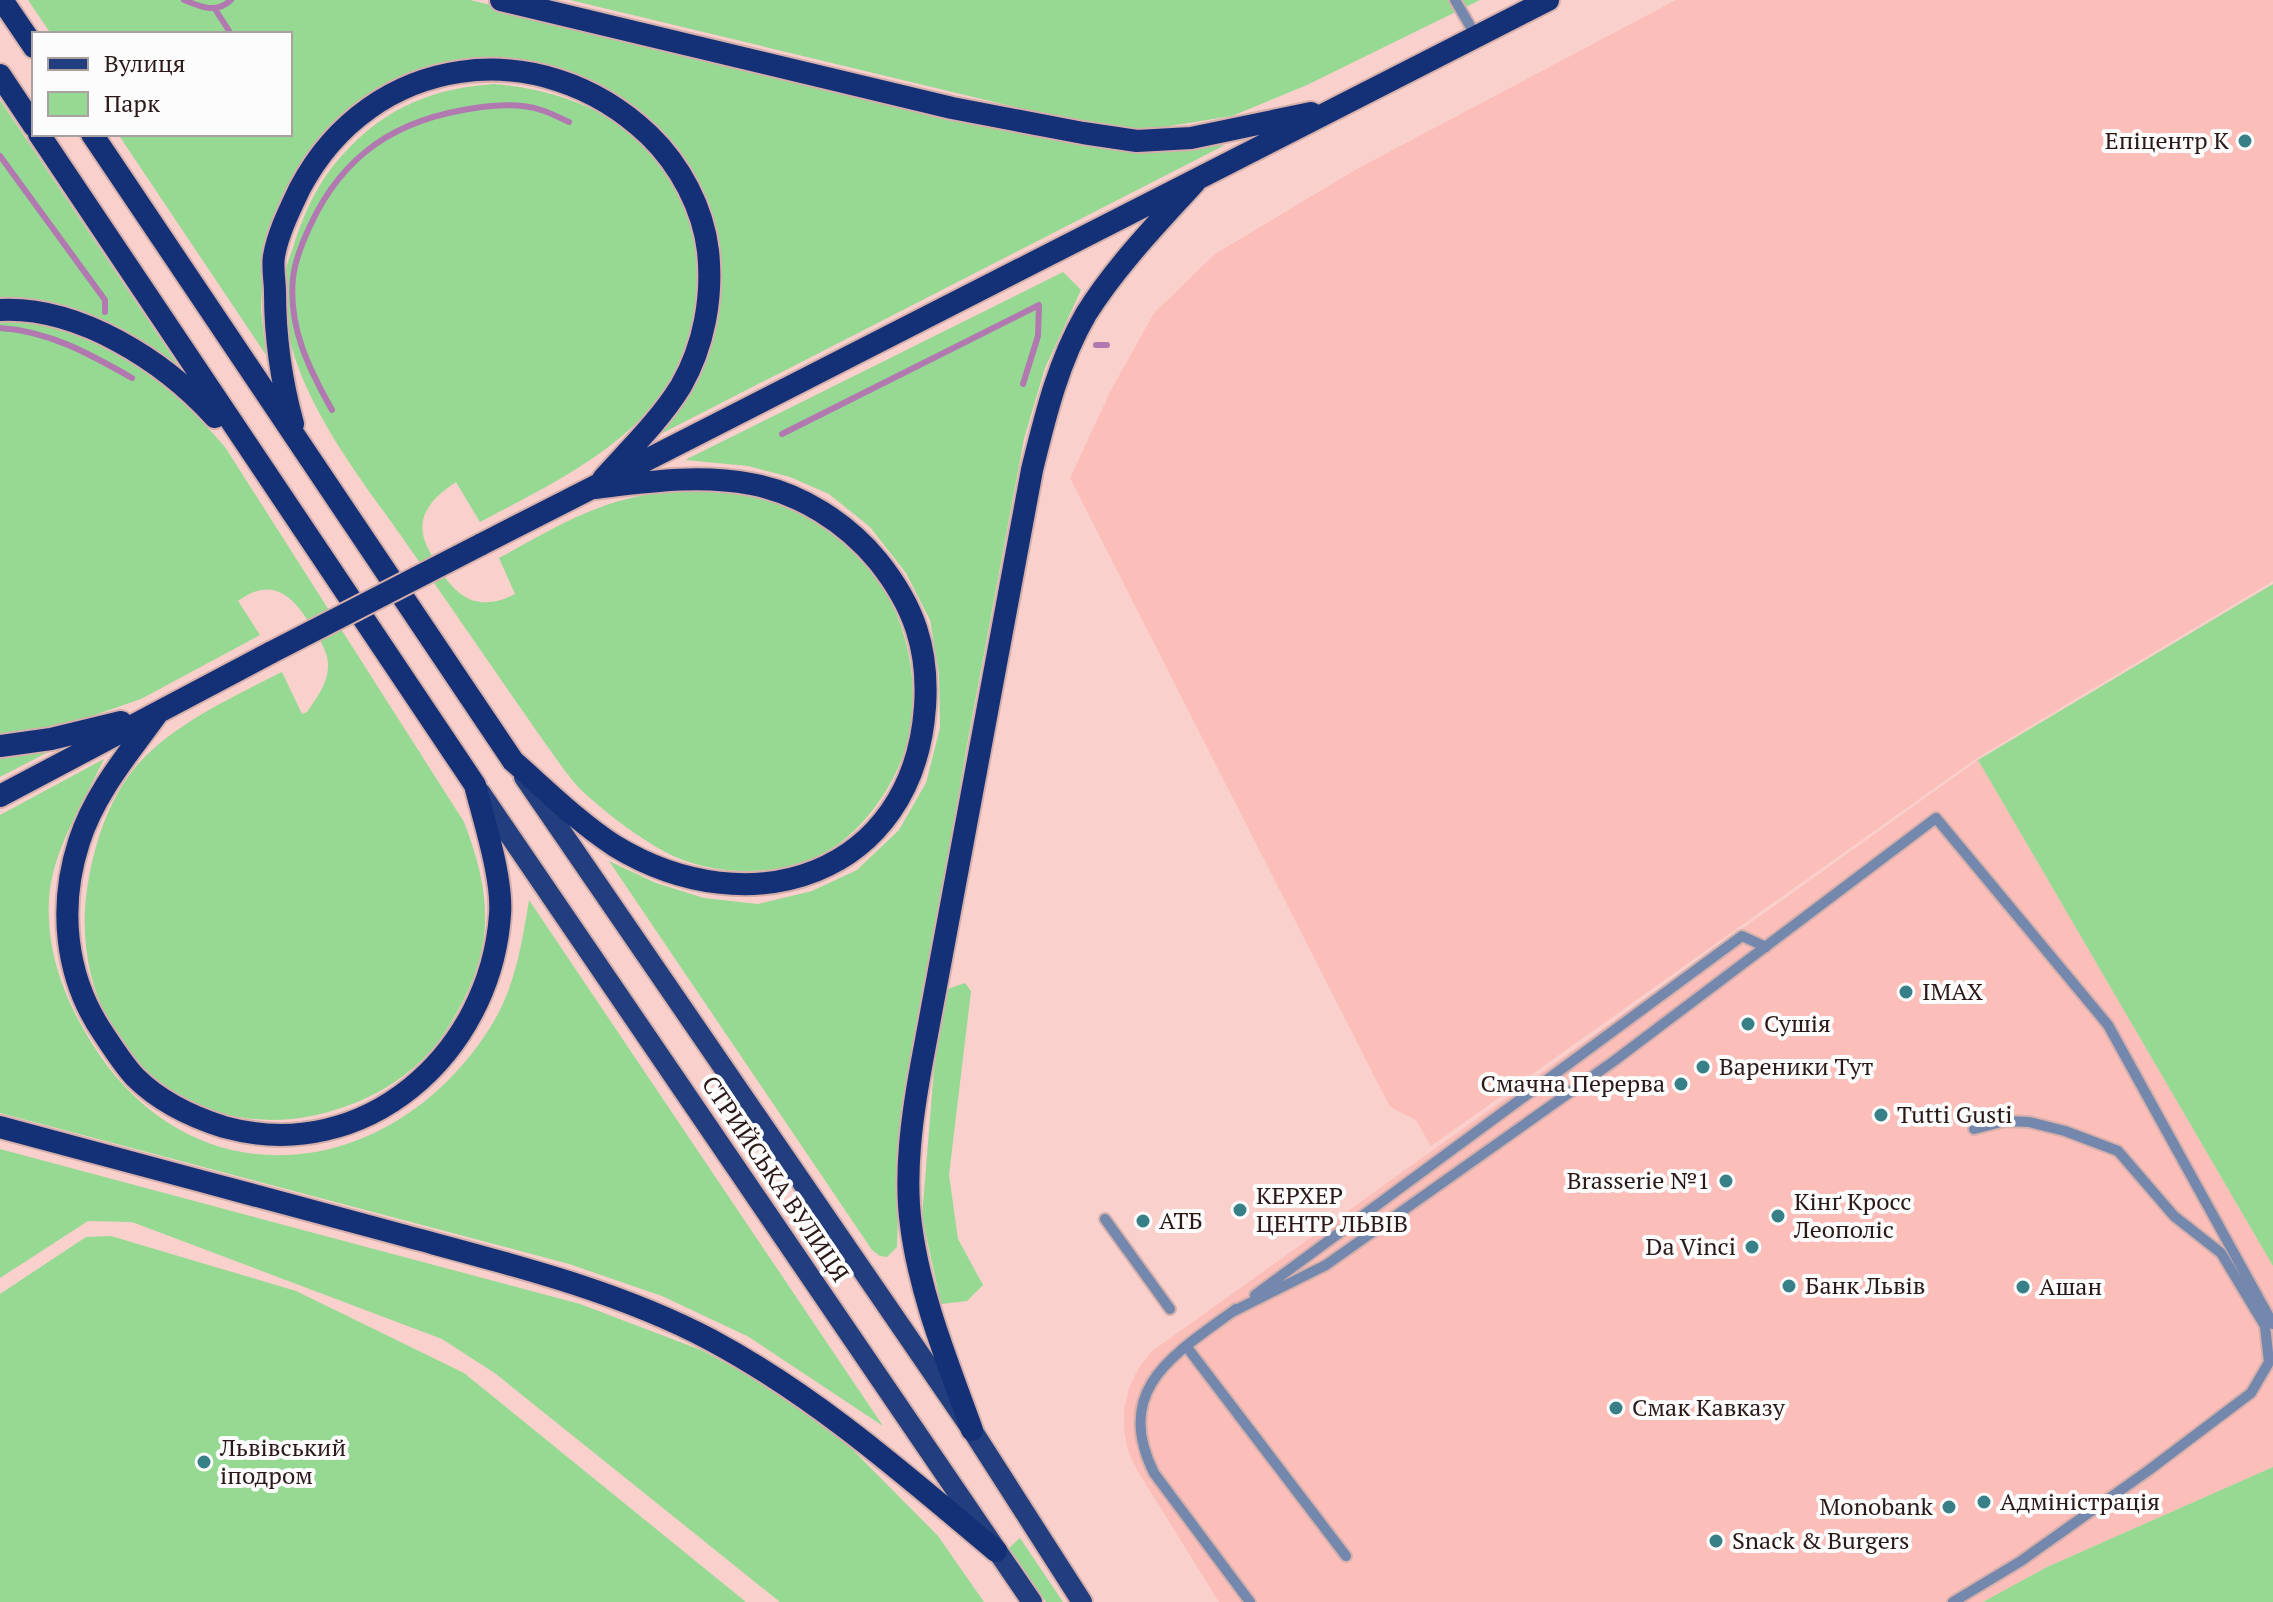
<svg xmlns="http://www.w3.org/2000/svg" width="2273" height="1602" font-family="'PT Serif',serif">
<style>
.built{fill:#fbbeb9}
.green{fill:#95d993}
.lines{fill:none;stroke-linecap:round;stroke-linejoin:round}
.stream{stroke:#b279b0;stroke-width:6}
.service-casing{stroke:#d5afab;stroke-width:14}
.primary-casing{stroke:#d5afab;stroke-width:24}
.trunk-casing{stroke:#d5afab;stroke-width:26}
.service{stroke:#7487ac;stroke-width:10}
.primary{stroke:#223e7f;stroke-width:20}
.trunk{stroke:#143076;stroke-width:22}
.trunk-bridge-casing{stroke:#d5afab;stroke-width:26;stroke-linecap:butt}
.trunk-bridge{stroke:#143076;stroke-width:22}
.poi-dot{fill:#388087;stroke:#fcfcfc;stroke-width:3}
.labels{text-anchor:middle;stroke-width:8;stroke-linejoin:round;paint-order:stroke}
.poi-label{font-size:24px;fill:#2b1917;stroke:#fcfcfc;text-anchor:start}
.street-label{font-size:24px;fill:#2b1917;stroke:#fcfcfc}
</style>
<rect width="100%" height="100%" fill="#fad0cc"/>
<path class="built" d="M1676 0H2273V581L1977 758 1431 1146 1416 1120 1390 1107 1070 478 1111 390 1154 313 1215 254 1357 169Z
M1978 760 2273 1266V1467L2047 1567 1983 1602H1219L1137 1470 1128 1451 1124 1430V1409L1129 1388 1138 1369 1151 1352Z"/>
<path class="green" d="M28 0H470L1073 143 1147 150 1225 145 651 439 691 390 707 357 717 325 720 261 715 233 685 164 534 65 378 92 336 122 304 161 281 203 263 265 261 309 266 355 118 134H290V34H51Z
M570 0H1480L1307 85 1232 116 1145 130 1082 123Z
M494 84C531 87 565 95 598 112 693 163 726 280 675 373 634 447 551 484 480 522L456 482C444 490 431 500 425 514 418 531 426 546 435 561 454 596 476 614 515 594L499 558C547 532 598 500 654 494 709 488 769 492 818 521 889 562 926 657 909 735 900 779 863 834 822 854 775 878 711 876 665 852 636 836 606 813 582 791 568 777 557 759 545 743 500 679 456 614 411 550 358 473 274 375 285 276 286 264 292 252 295 241 304 214 315 189 333 166 377 112 425 89 494 84Z
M0 100 184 374 0 300Z
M1063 272 1081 290 1045 368 1024 439 967 745 901 1129 897 1247 887 1257 880 1256 872 1250 609 861 656 883 704 898 758 904 812 891 857 870 899 830 926 783 940 728 939 674 930 620 906 573 870 527 829 494 790 477 748 466 685 460Z
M0 320C23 319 45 325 67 332 140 355 175 390 225 447L464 822C495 903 494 954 447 1029 424 1066 385 1093 344 1107 188 1162 59 1033 89 877 97 836 111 794 140 762 174 724 236 695 282 672L302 714 307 712C316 699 328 683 328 667 329 653 319 639 312 627 294 597 273 575 238 601L260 635 141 699 54 729 0 737Z
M2273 584V1266L1978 760Z
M56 748 0 777V756Z
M104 759C83 803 52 851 49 899 46 951 64 998 91 1042 193 1208 394 1182 491 1026 515 988 522 943 529 900L883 1426 749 1337 662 1296 569 1264 0 1113V815Z
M965 983 971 991 949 1175 958 1239 983 1285 967 1301 941 1304 922 1217 934 1069 945 990Z
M0 1149 580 1304 701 1350 776 1390 844 1441 938 1536 984 1602H780L496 1374 442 1339 132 1222 88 1221 0 1278Z
M111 1236 296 1291 464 1373 746 1602H0V1294L86 1237Z
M2273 1467V1602H1983L2047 1567Z
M1020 1538 1063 1602H1046L1009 1548Z"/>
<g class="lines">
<path class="stream" d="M184 0C201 7 216 14 231 0
M215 9 231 34
M0 156 105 300V312
M0 328C49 331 90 354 132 378
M1096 345H1107
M332 410C309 369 288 327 293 278 295 260 302 243 310 226 343 154 397 119 475 108 495 105 521 103 541 110 551 113 560 118 569 122
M782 434 1039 305 1038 336 1023 384"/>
<g class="service-casing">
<path id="service" d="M1455 0 1476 36
M1974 1129 2005 1121 2029 1122 2065 1131 2118 1151 2174 1216 2221 1253 2265 1326 2269 1362
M1105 1219 1170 1309
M1255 1295 1742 936 1766 947
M1236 1309C1175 1354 1112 1388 1154 1473L1250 1602
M1232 1312 1326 1265 1614 1061 1936 818 2108 1025 2273 1324
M1186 1346 1346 1556
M1953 1602 2021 1561 2149 1470 2251 1393 2272 1357"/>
</g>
<g class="primary-casing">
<path id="primary" d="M524 777 972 1430 1082 1602
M480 792 1032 1602"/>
</g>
<g class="trunk-casing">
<path id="trunk" d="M2 0 34 47
M501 0 952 108 1083 133 1137 141 1191 138 1311 113
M0 75 34 126
M39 134 475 785C484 821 503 879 500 915 490 1054 365 1166 224 1127 192 1117 159 1101 135 1077 123 1064 113 1048 103 1033 65 977 58 907 79 842 94 794 128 754 157 714
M92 134 513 761C546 790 578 822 615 846 750 928 913 876 925 707 929 649 914 606 878 561 847 523 800 493 751 484 699 474 646 482 594 488
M0 310C79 306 164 361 215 417
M293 424C281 380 275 338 275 292 275 281 272 267 274 256 278 233 290 209 300 188 371 53 540 31 649 135 680 165 703 208 708 251 713 297 704 346 681 386 660 420 630 449 603 479
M480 545 1548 0
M0 746 51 739 121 722
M0 796 272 652
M0 1127C130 1162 261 1197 391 1232 497 1261 613 1288 711 1340 817 1397 904 1474 996 1551
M972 1430C948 1363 920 1296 911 1225 904 1174 912 1117 921 1067L1032 470C1045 417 1058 362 1086 314 1116 266 1157 224 1195 182"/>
</g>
<use href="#service" class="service"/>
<use href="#primary" class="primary"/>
<use href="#trunk" class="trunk"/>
<g class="trunk-bridge-casing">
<path id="trunk-bridge" d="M272 652 480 545"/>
</g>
<use href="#trunk-bridge" class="trunk-bridge"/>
</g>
<g class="poi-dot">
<circle cx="2245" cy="141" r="8"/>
<circle cx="1906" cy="992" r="8"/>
<circle cx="1748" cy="1024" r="8"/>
<circle cx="1703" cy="1067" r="8"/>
<circle cx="1681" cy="1084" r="8"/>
<circle cx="1881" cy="1115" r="8"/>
<circle cx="1726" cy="1181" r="8"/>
<circle cx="1240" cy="1210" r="8"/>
<circle cx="1778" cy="1216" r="8"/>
<circle cx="1143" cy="1221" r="8"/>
<circle cx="1752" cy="1247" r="8"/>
<circle cx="1789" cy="1286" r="8"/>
<circle cx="2023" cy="1287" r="8"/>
<circle cx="1616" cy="1408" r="8"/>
<circle cx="204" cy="1462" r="8"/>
<circle cx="1984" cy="1502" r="8"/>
<circle cx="1949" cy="1507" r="8"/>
<circle cx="1716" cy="1541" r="8"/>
</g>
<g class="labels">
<g class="poi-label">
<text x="2229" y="149" text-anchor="end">Епіцентр К</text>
<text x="1922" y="1000">IMAX</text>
<text x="1764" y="1032">Сушія</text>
<text x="1719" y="1075">Вареники Тут</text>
<text x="1665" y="1092" text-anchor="end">Смачна Перерва</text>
<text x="1897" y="1123">Tutti Gusti</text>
<text x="1710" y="1189" text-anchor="end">Brasserie №1</text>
<text x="1256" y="1204">КЕРХЕР<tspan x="1256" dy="28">ЦЕНТР ЛЬВІВ</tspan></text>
<text x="1794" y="1210">Кінґ Кросс<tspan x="1794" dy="28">Леополіс</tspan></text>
<text x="1159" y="1229">АТБ</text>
<text x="1736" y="1255" text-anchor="end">Da Vinci</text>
<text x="1805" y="1294">Банк Львів</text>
<text x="2039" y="1295">Ашан</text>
<text x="1632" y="1416">Смак Кавказу</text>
<text x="220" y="1456">Львівський<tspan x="220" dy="28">іподром</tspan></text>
<text x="2000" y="1510">Адміністрація</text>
<text x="1933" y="1515" text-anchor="end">Monobank</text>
<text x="1732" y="1549">Snack &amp; Burgers</text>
</g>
<g class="street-label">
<text transform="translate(775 1179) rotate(56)" y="8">СТРИЙСЬКА ВУЛИЦЯ</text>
</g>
</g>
<rect x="32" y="32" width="260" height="104" fill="#fcfcfc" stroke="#a8a1a0" stroke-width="2"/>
<rect x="48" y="58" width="40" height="12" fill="#223e7f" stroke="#a8a1a0" stroke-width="2"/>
<text x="104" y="72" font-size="24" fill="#2b1917">Вулиця</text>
<rect x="48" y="92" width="40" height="24" fill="#95d993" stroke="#a8a1a0" stroke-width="2"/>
<text x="104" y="112" font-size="24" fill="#2b1917">Парк</text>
</svg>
